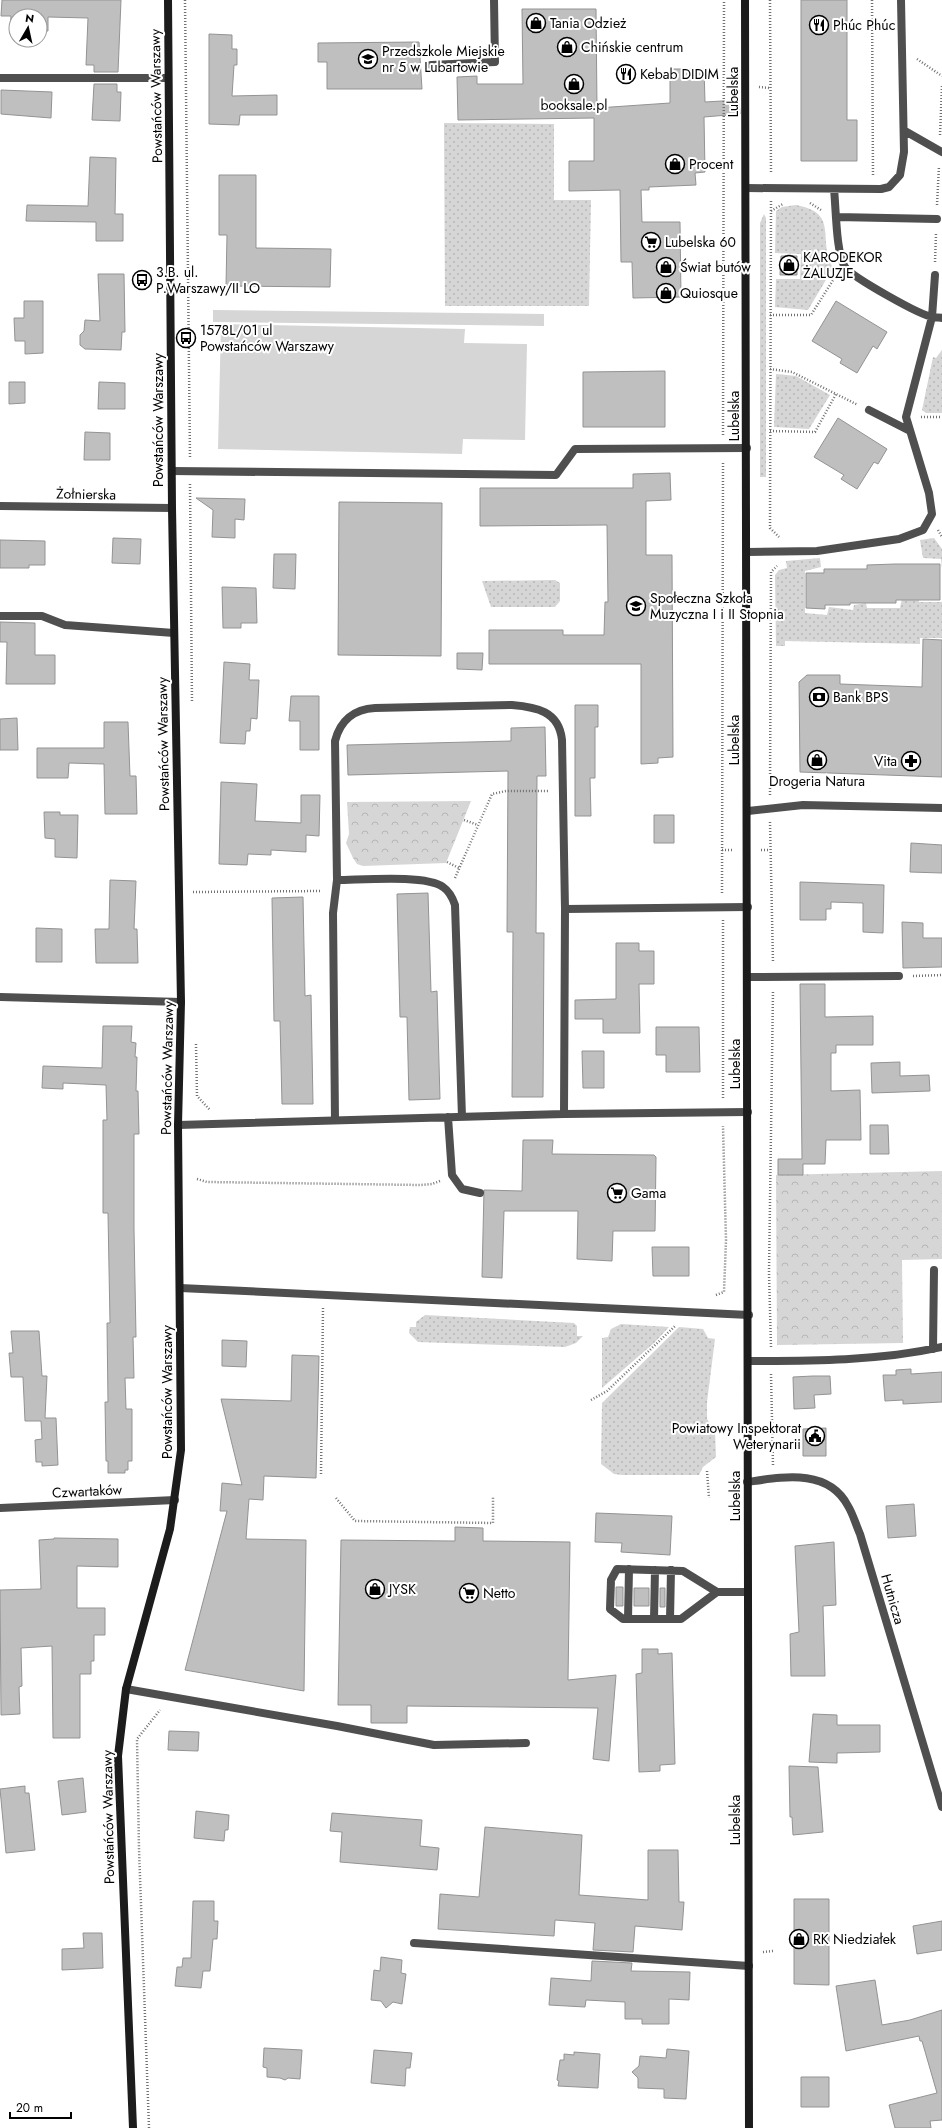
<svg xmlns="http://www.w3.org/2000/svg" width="942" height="2128" font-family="Jost,sans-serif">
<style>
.grass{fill:url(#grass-dots)}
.forest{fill:url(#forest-crowns)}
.pitch{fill:#d6d6d6}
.building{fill:#bfbfbf;stroke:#939393}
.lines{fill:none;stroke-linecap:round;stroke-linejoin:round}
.path{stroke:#717171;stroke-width:2.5;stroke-dasharray:1 2;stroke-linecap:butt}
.lane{stroke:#4f4f4f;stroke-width:8}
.street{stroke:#4f4f4f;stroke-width:8}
.secondary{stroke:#1c1c1c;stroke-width:8}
.labels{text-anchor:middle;stroke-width:4;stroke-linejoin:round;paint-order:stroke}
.poi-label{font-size:14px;fill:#000;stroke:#fff;text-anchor:start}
.street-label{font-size:14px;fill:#000;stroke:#fff}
</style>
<defs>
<pattern id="grass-dots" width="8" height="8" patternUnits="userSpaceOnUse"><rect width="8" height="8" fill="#d6d6d6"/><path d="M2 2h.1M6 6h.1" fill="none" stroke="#b6b6b6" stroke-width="1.8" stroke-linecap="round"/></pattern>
<pattern id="forest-crowns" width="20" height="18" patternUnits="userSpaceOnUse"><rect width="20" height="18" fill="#d6d6d6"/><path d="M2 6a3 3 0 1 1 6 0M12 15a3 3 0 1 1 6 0" fill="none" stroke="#b6b6b6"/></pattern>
</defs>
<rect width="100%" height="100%" fill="#fff"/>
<path class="grass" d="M444 123 554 124V200H591L589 306H445Z
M796 205C840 213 817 239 833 268L808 310 775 307 776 279H800L801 254 775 253 776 211 782 207Z
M764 214 766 218V477H760V223Z
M942 350V413H926L922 410 933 357 936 358Z
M776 374 796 376 830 395 809 429 774 427Z
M934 538 942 549V568L941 559 923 558 920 540Z
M820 558 821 567 805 571V613L827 615 829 607 853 610 854 605 866 603 867 608H900L902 598H919V602H942V638H920V644L785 641V646H776L775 575 779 570 787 568 786 561Z
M555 580 560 583V601L555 607H491L482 581Z
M425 1315 574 1323 577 1326V1336H583L576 1343 565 1347 418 1342 409 1333 410 1327H416V1322Z
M621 1324 669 1327 654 1343 602 1388V1338L608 1337 611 1329Z
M679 1327 703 1329 708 1338 715 1339 707 1402V1419L715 1431 716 1457 703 1467 699 1475H622L614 1474 601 1464 602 1403Z"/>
<path class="forest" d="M471 801 446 863 363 866 357 864 353 858 346 843 349 834 347 802Z
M942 1171V1259L902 1260 903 1343 777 1345 776 1175Z"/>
<path class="pitch" d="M213 310 544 314V326L213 322Z
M221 324 465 329 464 343 527 344 525 440 463 439 462 454 218 449Z"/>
<path class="building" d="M2 0H121L118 72H94V65H86L88 18 48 17V31H40V16H16V30H10L11 16H1Z
M801 0H847V120H857V161H801Z
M522 9H596L597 108 670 103V69H704L705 102 739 100 740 114 704 117 705 172 695 173 696 185 649 187V190H641L642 222H680L681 297 633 298 632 262H621L620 190 569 191V161H594V118L458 120 457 77 477 76V84H523Z
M209 34 232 35V49H237V65H234L232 96 277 95V115H240L239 125 209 124Z
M419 42 422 89H327V62H318V43Z
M94 84H117V92H121L120 121 92 120Z
M1 90 52 92 51 118 1 114Z
M90 157 116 158 115 214H123V241H96V222L26 221 27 205 88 206Z
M219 175H256V248L331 249 330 287 226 286 227 235H219Z
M781 256H797V275H780Z
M98 274H124L125 332H122L121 350 85 349 80 345V335L84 331 85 320 100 321Z
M24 301H43V353L25 354V341H15L14 318H24Z
M836 301 887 332 877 349 873 346 857 373 840 363 842 359 812 341Z
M665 371V427H583V372Z
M9 382H25V403L9 404Z
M99 382 125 383V409H98Z
M838 418 887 449 878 464 874 462 857 489 841 479 844 475 814 457Z
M85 432 110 433V460H84Z
M670 473 671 500 646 501V555H672L673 757 658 758V763L641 764V664H489V630H563V635H604L605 602H608L607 525 480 526V488H633V474Z
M196 498 245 499 244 520 235 519V538L212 537 213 510Z
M339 502 442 503 441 656 338 655Z
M113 538 141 539 140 564 112 563Z
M0 540 45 541V565H29V568H0Z
M274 554H296L295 589 273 588Z
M895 564H940V600H896V603H850V605H825V609L806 608V573H824V569H867V565Z
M222 587 256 588 257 623H241V628H223Z
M0 622 35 623V655H55V684H6L7 642H0Z
M923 639 942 640V777L800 772 799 682 807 675H840V684L922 687Z
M457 653H483L482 670 457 669Z
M224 662 250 664 249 680H259L257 719 251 718 250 731H246L245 744 220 743Z
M291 696H319V750H300V721H289Z
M575 705H598V727H595V778H590L591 816H575Z
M17 718 18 750H0V719Z
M104 722H128L130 776H136L137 814H105L104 764 69 763 68 778H37V748H104Z
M545 727 546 776H537L536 933H544L543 1097H512L513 932H507L508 771 348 775 347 745 511 741V728Z
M221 782 257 784 255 821 301 823V795H320L319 836 306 835V852L271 850V855L248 854 247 865 219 864Z
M44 812H60V815H78L77 858 55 857V839L45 838Z
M654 815H674V843H654Z
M911 843 942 845V873L910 872Z
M110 880 136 881 134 929H137L138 963H96L95 929H109Z
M800 882 884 885 883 933 863 932V903L831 902V909H826V920H800Z
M428 893 431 992 437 991 440 1099 409 1100 407 1017H400L397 894Z
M303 897 305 996 311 995 313 1104H282L280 1021H274L272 898Z
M902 922 923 923V938H942V967L903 968Z
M36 928 62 929V962H36Z
M616 943H639V951H654V984H639L640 1033H603V1019H575V1000L616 999Z
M800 984H825V1017L873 1016V1045H836V1053H831V1091L860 1090 861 1140H826L825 1164H803V1175H778V1159H802Z
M103 1026H132L131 1042 136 1043 135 1057H137L136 1091H138L139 1134H134V1229L136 1337H133L134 1378H125L126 1409H132V1461H128V1470H125V1473H108V1461H106L105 1402H108L107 1323H110L108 1213H103V1120H107L106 1085 63 1083V1089L42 1088 43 1066 102 1068Z
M656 1027H699L700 1072H666V1055H656Z
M582 1051H604V1088H583Z
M900 1062V1076L929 1075 930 1091 872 1093 871 1063Z
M870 1125H888L889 1154H870Z
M523 1140H553L552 1154 654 1155 656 1157 655 1231H613L612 1261 577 1259 578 1211H504L502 1278 482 1277 484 1190 522 1191Z
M652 1247H689V1276H653Z
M11 1331H39L42 1376H47L45 1418H56L58 1465 42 1466V1462H36L35 1440 42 1439 41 1421H25L23 1377H11L9 1353H13Z
M222 1340 247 1341 246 1367 222 1366Z
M292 1355 319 1356 316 1478 264 1476 263 1500 249 1499 246 1539 306 1540 304 1691 185 1670 227 1511H220L222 1483 242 1485 221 1399 291 1401Z
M911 1369V1374L942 1372V1402L903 1404V1400L885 1401 883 1375H896V1370Z
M813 1376H830L831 1394 814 1395 815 1408 794 1409 793 1377Z
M826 1428V1456H803V1429Z
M914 1504 916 1536 888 1538 886 1506Z
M596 1513 672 1516 670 1555 621 1552 622 1543 595 1542Z
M455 1527 483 1528V1541L570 1542 568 1680 616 1675 609 1761 593 1759 598 1708 407 1706V1723H371V1705H338L341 1540 455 1541Z
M54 1538 118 1539V1567L77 1566V1608H105V1635H94V1661H91V1674H80V1738H53L52 1646 21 1648 22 1686 19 1687 20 1714 1 1715 0 1590 41 1589 39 1540 54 1539Z
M834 1542 836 1605 823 1606 825 1676H791L790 1634 799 1632 795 1546Z
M616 1587H623V1606H616Z
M634 1588H649V1606H634Z
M660 1588H665V1607H660Z
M642 1649H658V1654L672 1653 675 1764 660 1765V1771L639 1772 636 1674 642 1673Z
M813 1714 837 1715V1725H880V1752L837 1753V1763L809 1762Z
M169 1731 199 1732 198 1751 168 1750Z
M789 1766 818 1767 823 1832 793 1835 792 1817H790Z
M83 1778 86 1812 62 1815 58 1781Z
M25 1786V1793H29L35 1850 6 1853 0 1789Z
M196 1811 229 1815 228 1830H225L224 1841 194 1838Z
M332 1813 422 1820 420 1846 439 1848 437 1870 340 1862 342 1832 330 1831Z
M485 1827 582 1835 579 1895 648 1900V1850H678L679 1902H684L682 1930 635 1926 633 1952 593 1950 595 1923 555 1920 554 1936 438 1929 440 1894 479 1897Z
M794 1899H829V1985L794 1984Z
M193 1901H214V1921H218L217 1939H213L210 1971H203L201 1988 175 1986 177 1967H182L183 1958H191Z
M942 1921V1950L917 1954 913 1926Z
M83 1933H102L103 1968 62 1970V1949L84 1948Z
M381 1957 402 1960 401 1973 406 1974 402 2004 393 2002 386 2008 381 2001 371 2000 374 1970 380 1971Z
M592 1961 632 1963 631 1971 690 1972 689 2000 669 1999V2024H642V2019H625V2002L586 2000 585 2007 549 2005 551 1978 591 1981Z
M875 1980 882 2025 910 2020 942 2010V2120L930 2121 931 2128H895L889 2105 937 2093 922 2041H920L919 2036 846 2051 836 1986Z
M264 2048 302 2050 300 2079 288 2078 285 2080 280 2078 267 2077V2068L263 2067Z
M667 2049 689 2051 686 2099 664 2098V2089L638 2088V2078L632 2072 639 2066 640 2056 666 2058Z
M374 2050 412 2053 410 2068H406L405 2086 371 2083Z
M574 2052 600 2054 598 2088 558 2086 559 2081 557 2080 560 2060H564V2054L574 2055Z
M801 2077H829V2107H801Z"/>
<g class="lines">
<path class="path" d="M185 0 190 457
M770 0 771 174
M872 0 873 176
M917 59 942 76
M759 87 770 88
M940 135 942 86
M771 201 770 528 779 537
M810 203 821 210
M937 205 939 166
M771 211 783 204
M935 262 936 234
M770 315H811L835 277
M770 369 792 372 858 405
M921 417H942
M770 431 815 432 836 394
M723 435 724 0
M190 484 192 703
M938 530 942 537
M770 795 771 572 777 566
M464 820 478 825
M770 822 773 963
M722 850H734
M761 850H770
M447 862 459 868
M455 878 492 794 506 791H549
M193 892 322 891
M722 893 723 462
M723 920V1099
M913 976 942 975
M196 1044 197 1096 210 1110
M197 1179 207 1182 421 1185 432 1184 440 1181
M716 1295 724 1292 726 1240 723 1126
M771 1347 769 1273 773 990
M771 1374 773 1465
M591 1400 607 1391 675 1326
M707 1471 709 1498
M321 1474 323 1308
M336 1498 355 1521 493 1523V1496
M763 1952 773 1951
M149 2128 139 1849 137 1739 160 1710"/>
<path class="lane" d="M431 65 495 62 494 0
M905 131 942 152
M746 188 881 189 889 187 900 175 904 152 901 0
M834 189C836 207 836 254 845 267 852 277 921 316 933 317 936 318 939 317 942 318
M837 217 937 219
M869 410 910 431
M172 471 556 475 575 449 747 448
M747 552 817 551 899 539 923 530 932 514 929 493 906 417 932 317 935 275
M0 616H42L65 625 174 633
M748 811 803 805 942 808
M337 880C360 880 426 874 443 887 449 891 453 899 455 905L462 1117
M565 909 748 907
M748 977 899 976
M448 1117 452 1175 462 1189 480 1193
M335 1120 333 913 337 880 335 741C340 721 354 709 375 708L512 705C536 707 559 711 562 740L565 909 564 1114
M178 1125 564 1114 748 1112
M933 1349 934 1270
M749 1361C812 1361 879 1361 942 1347
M717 1592 681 1619H623L610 1609 611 1580 617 1569 683 1571 717 1592H748
M628 1619 629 1569
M654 1619 655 1570
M670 1619 671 1570
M126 1689 337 1726 434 1745 526 1743
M414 1943 749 1966"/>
<path class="street" d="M0 78H167
M0 506 172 508
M0 997 181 1002
M180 1288 749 1315
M747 1482C783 1477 828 1468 848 1506 853 1514 856 1525 860 1534L942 1807
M0 1508 175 1500"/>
<path class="secondary" d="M745 0 749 2128
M133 2128 118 1756 126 1689 170 1529 181 1450 178 1125 181 1002 172 508 168 0"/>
</g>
<defs>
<g id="shop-ring" transform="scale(1)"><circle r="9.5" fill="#fff" stroke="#000" stroke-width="1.5"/><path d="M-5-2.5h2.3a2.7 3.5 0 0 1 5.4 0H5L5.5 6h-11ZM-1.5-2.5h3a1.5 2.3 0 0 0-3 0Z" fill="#000"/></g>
<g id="restaurant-ring" transform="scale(1)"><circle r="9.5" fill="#fff" stroke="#000" stroke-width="1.5"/><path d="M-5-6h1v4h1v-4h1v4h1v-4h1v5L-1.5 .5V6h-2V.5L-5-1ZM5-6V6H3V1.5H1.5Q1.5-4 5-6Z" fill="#000"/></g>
<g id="school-ring" transform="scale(1)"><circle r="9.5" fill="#fff" stroke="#000" stroke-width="1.5"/><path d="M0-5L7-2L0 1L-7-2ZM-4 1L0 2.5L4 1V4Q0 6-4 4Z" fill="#000"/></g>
<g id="supermarket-ring" transform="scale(1)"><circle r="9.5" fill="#fff" stroke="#000" stroke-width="1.5"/><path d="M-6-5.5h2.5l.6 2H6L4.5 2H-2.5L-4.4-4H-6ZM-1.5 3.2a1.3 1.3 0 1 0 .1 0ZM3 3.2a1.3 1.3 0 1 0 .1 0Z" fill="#000"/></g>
<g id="bus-ring" transform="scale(1)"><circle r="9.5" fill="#fff" stroke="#000" stroke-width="1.5"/><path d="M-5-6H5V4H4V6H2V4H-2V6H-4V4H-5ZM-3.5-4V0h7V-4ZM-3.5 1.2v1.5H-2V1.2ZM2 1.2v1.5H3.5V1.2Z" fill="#000"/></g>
<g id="bank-ring" transform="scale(1)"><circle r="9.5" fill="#fff" stroke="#000" stroke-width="1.5"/><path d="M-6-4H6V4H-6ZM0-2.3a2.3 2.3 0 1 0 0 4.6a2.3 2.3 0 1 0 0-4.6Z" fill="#000"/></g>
<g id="pharmacy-ring" transform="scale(1)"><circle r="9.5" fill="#fff" stroke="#000" stroke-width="1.5"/><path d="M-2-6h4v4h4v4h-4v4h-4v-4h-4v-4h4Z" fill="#000"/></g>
<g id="civic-ring" transform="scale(1)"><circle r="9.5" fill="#fff" stroke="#000" stroke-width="1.5"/><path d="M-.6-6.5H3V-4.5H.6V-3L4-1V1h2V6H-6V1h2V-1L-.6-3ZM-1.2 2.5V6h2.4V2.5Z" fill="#000"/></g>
</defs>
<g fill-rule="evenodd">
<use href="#shop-ring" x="536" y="23"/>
<use href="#restaurant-ring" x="819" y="25"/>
<use href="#shop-ring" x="567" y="47"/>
<use href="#school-ring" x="368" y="59"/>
<use href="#restaurant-ring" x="626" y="74"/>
<use href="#shop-ring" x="574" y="84"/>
<use href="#shop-ring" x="675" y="164"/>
<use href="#supermarket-ring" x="651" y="242"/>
<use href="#shop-ring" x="789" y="265"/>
<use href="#shop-ring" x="666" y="267"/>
<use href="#bus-ring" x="142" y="280"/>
<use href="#shop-ring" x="666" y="293"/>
<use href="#bus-ring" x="186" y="338"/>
<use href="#school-ring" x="636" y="606"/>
<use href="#bank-ring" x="819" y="697"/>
<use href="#shop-ring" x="817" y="760"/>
<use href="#pharmacy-ring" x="911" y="761"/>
<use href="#supermarket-ring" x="617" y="1193"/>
<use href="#civic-ring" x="815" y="1436"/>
<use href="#shop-ring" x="375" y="1589"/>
<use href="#supermarket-ring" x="469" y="1593"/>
<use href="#shop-ring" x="799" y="1939"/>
</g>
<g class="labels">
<g class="poi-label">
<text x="550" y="28">Tania Odzież</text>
<text x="833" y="30">Phúc Phúc</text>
<text x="581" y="52">Chińskie centrum</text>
<text x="382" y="56">Przedszkole Miejskie<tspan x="382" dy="16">nr 5 w Lubartowie</tspan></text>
<text x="640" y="79">Kebab DIDIM</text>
<text x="574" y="110" text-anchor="middle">booksale.pl</text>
<text x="689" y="169">Procent</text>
<text x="665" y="247">Lubelska 60</text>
<text x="803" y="262">KARODEKOR<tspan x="803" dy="16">ŻALUZJE</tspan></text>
<text x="680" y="272">Świat butów</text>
<text x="156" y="277">3.B. ul.<tspan x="156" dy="16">P.Warszawy/II LO</tspan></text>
<text x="680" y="298">Quiosque</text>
<text x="200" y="335">1578L/01 ul<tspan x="200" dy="16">Powstańców Warszawy</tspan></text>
<text x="650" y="603">Społeczna Szkoła<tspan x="650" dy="16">Muzyczna I i II Stopnia</tspan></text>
<text x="833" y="702">Bank BPS</text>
<text x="897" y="766" text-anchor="end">Vita</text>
<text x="817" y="786" text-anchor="middle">Drogeria Natura</text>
<text x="631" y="1198">Gama</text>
<text x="801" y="1433" text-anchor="end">Powiatowy Inspektorat<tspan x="801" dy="16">Weterynarii</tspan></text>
<text x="389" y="1594">JYSK</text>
<text x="483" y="1598">Netto</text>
<text x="813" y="1944">RK Niedziałek</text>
</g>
<g class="street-label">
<text transform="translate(733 92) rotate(-90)" y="5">Lubelska</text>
<text transform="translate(156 96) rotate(-91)" y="5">Powstańców Warszawy</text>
<text transform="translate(734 416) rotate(-90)" y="5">Lubelska</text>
<text transform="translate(158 420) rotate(-90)" y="5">Powstańców Warszawy</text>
<text transform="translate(86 494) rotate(1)" y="5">Żołnierska</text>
<text transform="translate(734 740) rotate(-90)" y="5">Lubelska</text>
<text transform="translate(163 744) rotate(-91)" y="5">Powstańców Warszawy</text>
<text transform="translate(735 1064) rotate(-90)" y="5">Lubelska</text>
<text transform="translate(167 1068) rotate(-89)" y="5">Powstańców Warszawy</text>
<text transform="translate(167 1392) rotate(-90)" y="5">Powstańców Warszawy</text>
<text transform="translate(87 1491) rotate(-3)" y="5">Czwartaków</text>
<text transform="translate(735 1496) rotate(-90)" y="5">Lubelska</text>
<text transform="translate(893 1599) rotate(74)" y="5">Hutnicza</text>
<text transform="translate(108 1817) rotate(-91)" y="5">Powstańców Warszawy</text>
<text transform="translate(735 1820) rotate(-90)" y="5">Lubelska</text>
</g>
</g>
<g transform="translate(28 28) rotate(9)"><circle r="19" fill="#ffffff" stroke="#999999"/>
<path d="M0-3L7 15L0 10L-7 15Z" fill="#000000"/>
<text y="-6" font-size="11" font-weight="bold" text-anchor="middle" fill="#000000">N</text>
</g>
<path d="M10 2112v6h61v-6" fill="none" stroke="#000000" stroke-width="2"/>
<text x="16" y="2112" font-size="12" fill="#000000" stroke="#ffffff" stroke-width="3" paint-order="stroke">20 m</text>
</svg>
